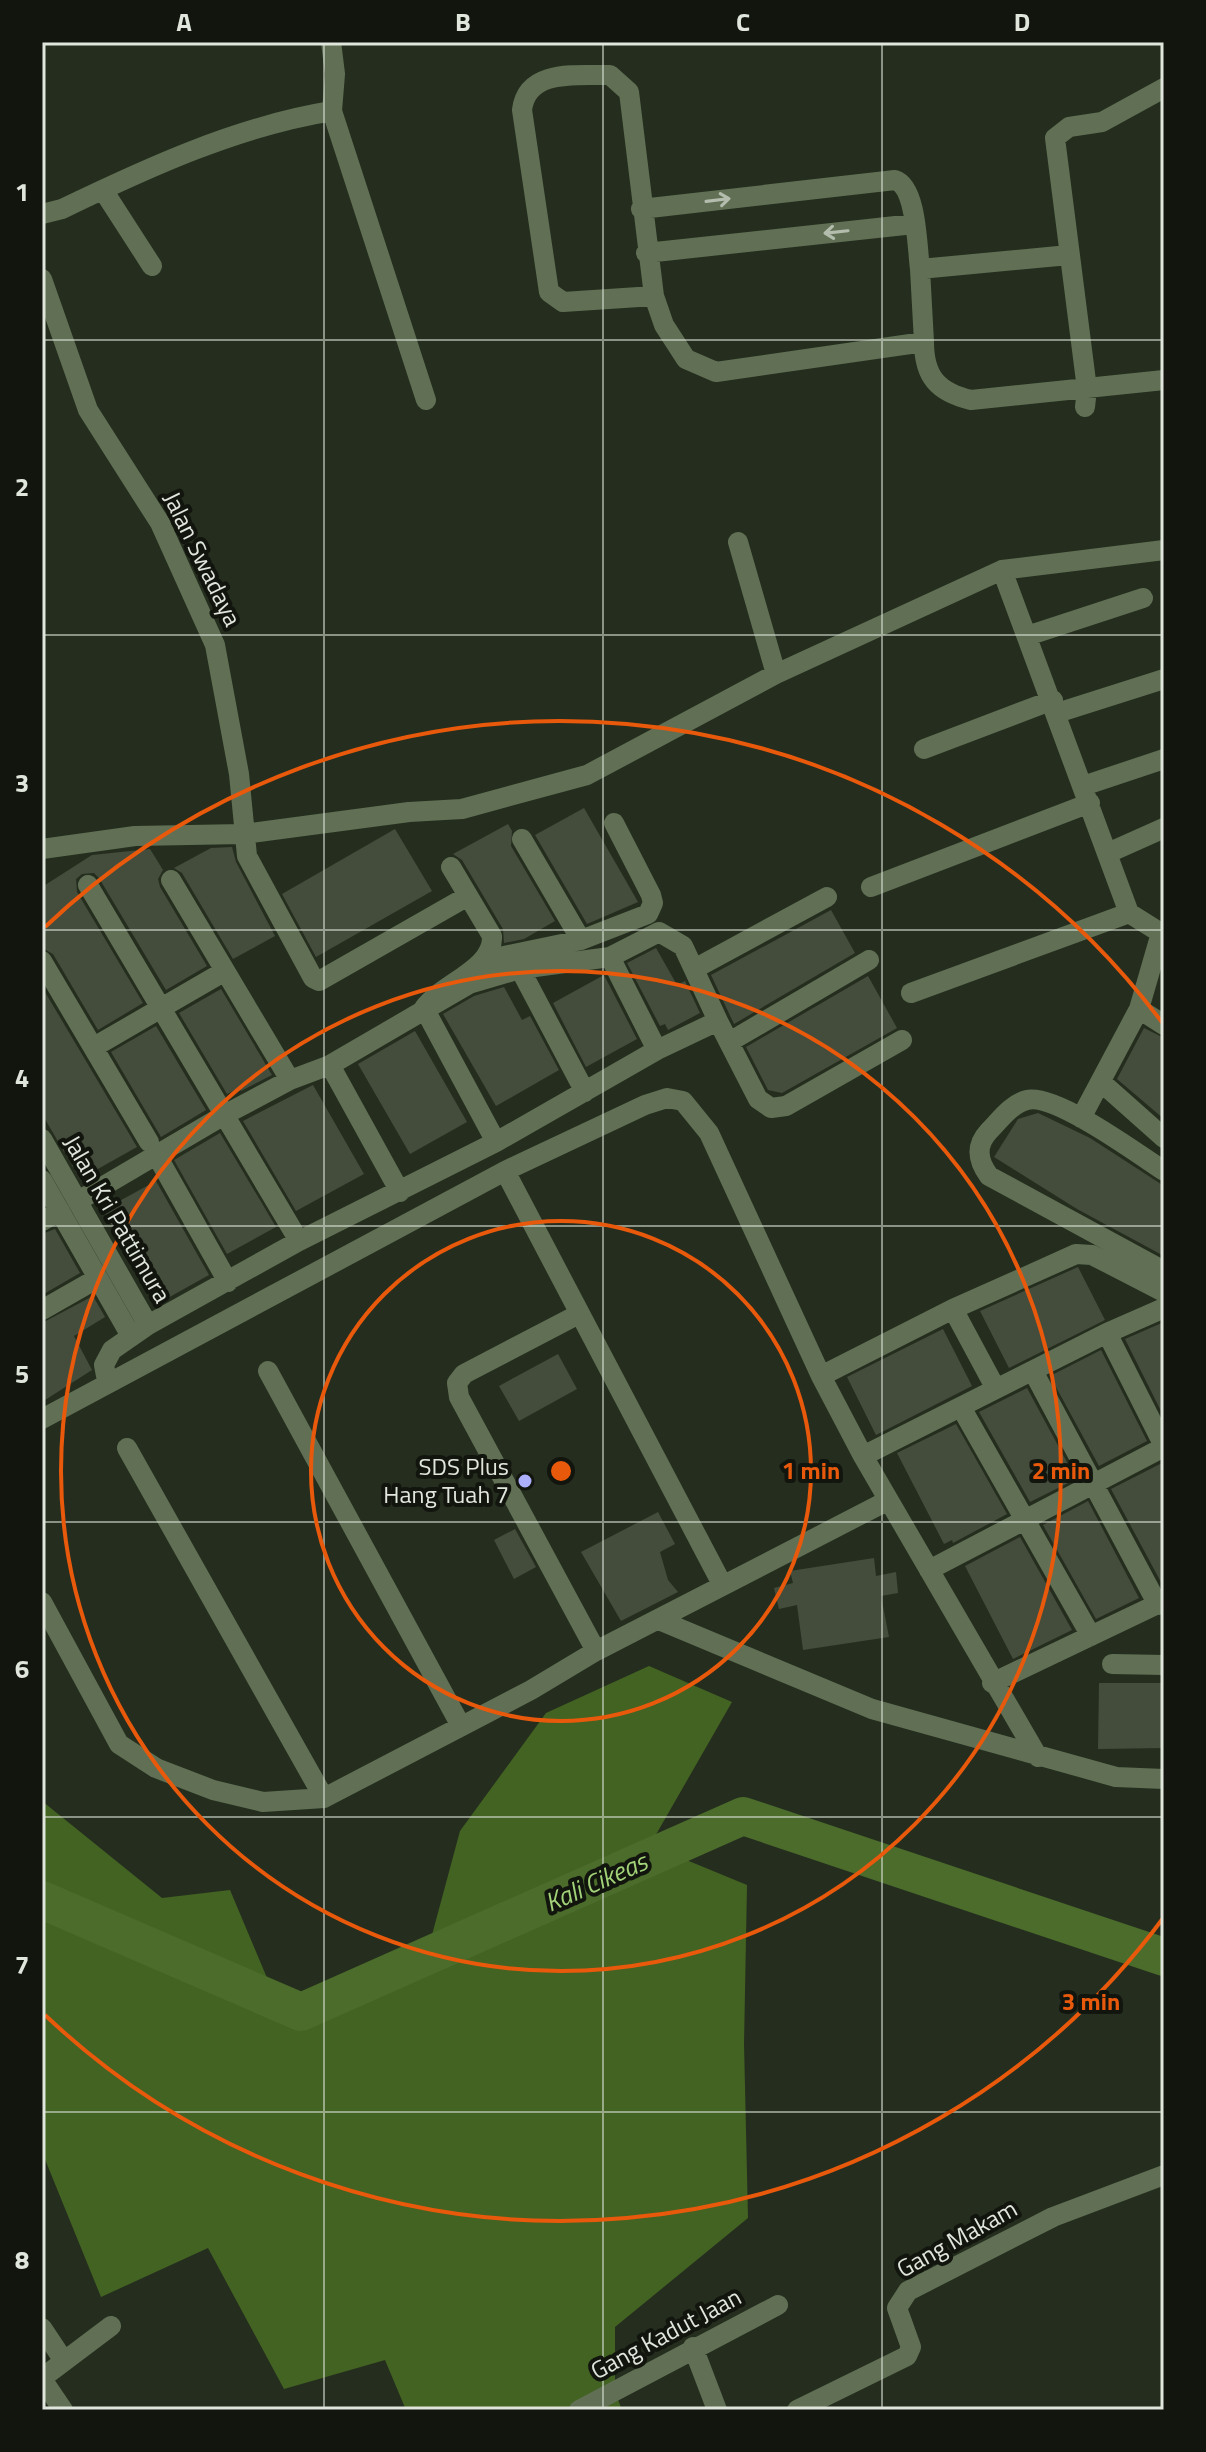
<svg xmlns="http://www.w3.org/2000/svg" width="1206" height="2452" font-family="'Titillium Web',sans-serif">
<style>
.forest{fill:#436322}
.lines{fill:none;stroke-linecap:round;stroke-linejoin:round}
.river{stroke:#4b6c2b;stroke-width:38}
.building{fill:#444d3c}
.minor{stroke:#617055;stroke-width:20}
.oneway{stroke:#b4bdad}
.grid{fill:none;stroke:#e0e6dc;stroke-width:2;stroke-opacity:0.55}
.ring{fill:none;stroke:#e8590c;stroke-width:4}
.poi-dot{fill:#acaffb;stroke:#11150e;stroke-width:3}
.labels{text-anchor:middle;stroke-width:8;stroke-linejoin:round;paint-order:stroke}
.street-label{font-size:24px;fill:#e0e6dc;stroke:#11150e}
.poi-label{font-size:24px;fill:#e0e6dc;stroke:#11150e;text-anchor:end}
.water-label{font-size:26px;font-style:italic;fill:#a3d379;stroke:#11150e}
.centre{fill:#e8590c;stroke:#11150e;stroke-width:4}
.ring-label{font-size:24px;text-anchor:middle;font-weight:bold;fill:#e8590c;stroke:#11150e;stroke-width:8;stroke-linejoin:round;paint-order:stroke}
.neatline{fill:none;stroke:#e0e6dc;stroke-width:3}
.grid-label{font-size:26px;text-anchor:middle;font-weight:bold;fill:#e0e6dc}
</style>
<rect width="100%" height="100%" fill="#252e1e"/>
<path class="forest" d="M649 1666 732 1702 650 1845 747 1885 744 2044 748 2218 615 2327V2392L622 2410H406L385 2360 284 2389 208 2248 101 2297 42 2152V1801L162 1898 230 1890 286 2023 422 1972 460 1831 546 1713Z"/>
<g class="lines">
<path class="river" d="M42 1900 301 2012 743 1816 1164 1957"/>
</g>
<path class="building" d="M584 808 638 902 587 924 535 835Z
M508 824 512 831 511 846 555 921 524 939 504 943 503 929 462 860 453 854Z
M395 829 432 891 316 957 282 894Z
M232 847 236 862 275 936 233 959 182 873 174 868 211 848Z
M150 849 163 870 158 879 160 887 207 966 166 990 99 878 94 873 82 874 76 879 77 892 143 1003 98 1030 53 954 42 948V887L92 855Z
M831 910 855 953 734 1024 711 975Z
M656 948 677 985 685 981 700 1013 668 1030 665 1024 660 1026 627 963Z
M604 975 637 1039 586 1067 553 1003Z
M868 976 897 1028 782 1093 768 1090 746 1047Z
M42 987 137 1147 80 1179 42 1114Z
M504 987 522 1020 530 1016 559 1070 496 1106 443 1014 474 996Z
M221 989 272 1075 241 1091 239 1088 227 1094 179 1013Z
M156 1026 206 1110 161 1137 111 1052Z
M1144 1028 1164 1038V1119L1117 1079Z
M415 1031 467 1122 410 1154 358 1064Z
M313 1085 364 1174 296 1211 243 1121Z
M1038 1113 1090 1138 1164 1186V1256L1077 1209 994 1157 1018 1119Z
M220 1133 276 1227 227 1254 174 1160Z
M156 1181 209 1275 157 1304 103 1210Z
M55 1229 80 1273 42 1295V1234Z
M1078 1267 1105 1320 1009 1368 980 1311Z
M93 1296 105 1317 74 1336 92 1370 42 1402V1323Z
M1164 1322V1417L1125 1339Z
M943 1329 972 1386 876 1435 847 1377Z
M1101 1350 1147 1441 1099 1466 1050 1376Z
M558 1354 577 1389 519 1421 499 1386Z
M1027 1388 1076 1479 1030 1502 979 1412Z
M956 1424 1007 1514 953 1543 952 1540 944 1544 897 1453Z
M1164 1462V1583L1162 1584 1111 1489Z
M1088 1501 1139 1598 1096 1619 1043 1525Z
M658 1512 675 1544 660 1552 668 1580 678 1592 621 1621 581 1552Z
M515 1529 536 1567 514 1579 494 1540Z
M1020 1537 1072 1630 1013 1659 965 1566Z
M874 1558 876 1576 896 1572 898 1593 881 1596 889 1637 803 1650 797 1605 779 1609 774 1588 793 1583 790 1571Z
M1099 1683H1164V1748L1098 1749Z"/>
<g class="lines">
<path class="minor" d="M331 42 335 74 332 111
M103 190 152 266
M641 209 895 180C917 187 917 247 920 269L1069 255
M42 214 62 209C147 168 238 126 332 111L426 400
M646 253 914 224
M920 269 924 342
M42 279 88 410 160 523 215 645 239 774 247 856 313 978 319 981 468 896
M654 296 563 302 549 292 522 110C527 68 578 76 610 75L629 92 654 296 664 325 686 359 716 372 924 342C924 377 938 392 971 400L1164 380
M1085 407 1087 389 1055 138 1069 127 1102 122 1164 88
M738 542 776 674
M1002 570 1129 913 1164 935
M1027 636 1143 598
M1057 713 1164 679
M924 749 1053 700
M1083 786 1164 759
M522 839 581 940
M42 849 135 836 243 834 409 812 462 809 587 775 776 674 1002 570 1164 550
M1108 853 1164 828
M451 867 492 936C494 969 442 983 424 1008L496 1142
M171 880 290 1080
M88 885 299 1241
M871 887 1090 803
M610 957 657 1050
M485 960 581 940 648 914 653 903 651 895 614 823
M42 961 149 1142
M696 968 827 897
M520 969 585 1092
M911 993 1129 913
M1139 1009 1164 1025
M731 1041 869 960
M94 1047 225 971
M330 1065 400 1192
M1101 1082 1164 1138
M1081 1118 1139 1009 1161 933
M42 1139 148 1325
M156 1154 228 1282
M505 1171 722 1584
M1164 1171C1138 1154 1055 1093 1027 1100 1011 1104 1000 1120 989 1131 975 1146 978 1161 989 1176L1164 1271
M42 1180 131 1336
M78 1201 226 1114 290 1080 330 1065 469 984 520 969 610 957 659 932 683 946 718 1021
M42 1221 60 1211
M953 1309 996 1389
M42 1310 98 1278
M579 1314 464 1374 457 1383 459 1397 596 1651
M1107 1333 1164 1446
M268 1371 461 1726
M1033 1371 1158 1605
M821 1376 953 1309 1076 1254 1092 1255 1164 1292
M107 1381 104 1365 112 1350 148 1325 299 1241 496 1142 657 1050 718 1021 758 1099 771 1108 786 1106 902 1040
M962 1409 1091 1636
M42 1419 505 1171 645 1105 667 1098 683 1101 709 1133 821 1376 863 1456 1038 1757
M127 1448 324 1798
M863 1456 1107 1333 1164 1308
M929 1570 1164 1447
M42 1602 119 1744 156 1768 213 1790 263 1802 324 1798 531 1690 596 1651 887 1501
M659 1620 872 1709 1116 1777 1164 1779
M1112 1664 1164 1665
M992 1683 1164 1601
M42 2328 64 2361
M693 2347 717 2410
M42 2378 111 2326
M42 2379 63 2410
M579 2410 778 2305
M797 2410 907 2356 911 2347 897 2308 908 2291 1053 2217 1164 2175"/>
</g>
<defs><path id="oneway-shaft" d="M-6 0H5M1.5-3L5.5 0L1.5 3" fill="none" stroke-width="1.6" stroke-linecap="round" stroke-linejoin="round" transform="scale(2)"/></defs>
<g class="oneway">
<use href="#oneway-shaft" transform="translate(718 200) rotate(-7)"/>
<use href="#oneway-shaft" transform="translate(836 232) rotate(174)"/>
</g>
<path class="grid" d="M324 42V2410M603 42V2410M882 42V2410M42 340H1164M42 635H1164M42 930H1164M42 1226H1164M42 1522H1164M42 1817H1164M42 2112H1164"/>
<g class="ring">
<circle cx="561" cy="1471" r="250"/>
<circle cx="561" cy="1471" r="500"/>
<path d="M1164 1917A750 750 0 0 1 45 2015M45 927A750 750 0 0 1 1164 1025"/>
</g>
<circle class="poi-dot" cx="525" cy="1481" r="8"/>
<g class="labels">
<g class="street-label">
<text transform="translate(202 559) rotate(64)" y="8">Jalan Swadaya</text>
<text transform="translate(117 1219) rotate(60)" y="8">Jalan Kri Pattimura</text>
<text transform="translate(957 2239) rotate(-29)" y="8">Gang Makam</text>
<text transform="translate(666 2334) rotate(-28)" y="8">Gang Kadut Jaan</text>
</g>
<g class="poi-label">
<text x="509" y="1475">SDS Plus<tspan x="509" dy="28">Hang Tuah 7</tspan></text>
</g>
<g class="water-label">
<text transform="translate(596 1882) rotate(-24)" y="9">Kali Cikeas</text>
</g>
</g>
<circle cx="561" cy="1471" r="12" class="centre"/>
<g class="ring-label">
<text x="811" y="1479">1 min</text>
<text x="1061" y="1479">2 min</text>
<text x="1091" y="2010">3 min</text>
</g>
<rect width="1206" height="2452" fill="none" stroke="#11150e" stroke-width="88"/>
<rect x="44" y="44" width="1118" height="2364" class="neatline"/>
<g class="grid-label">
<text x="184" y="31">A</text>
<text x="463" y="31">B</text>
<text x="743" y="31">C</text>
<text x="1022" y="31">D</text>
<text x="22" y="201">1</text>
<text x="22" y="496">2</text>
<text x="22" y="792">3</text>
<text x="22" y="1087">4</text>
<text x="22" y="1383">5</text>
<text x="22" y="1678">6</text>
<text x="22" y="1974">7</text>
<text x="22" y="2269">8</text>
</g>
</svg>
